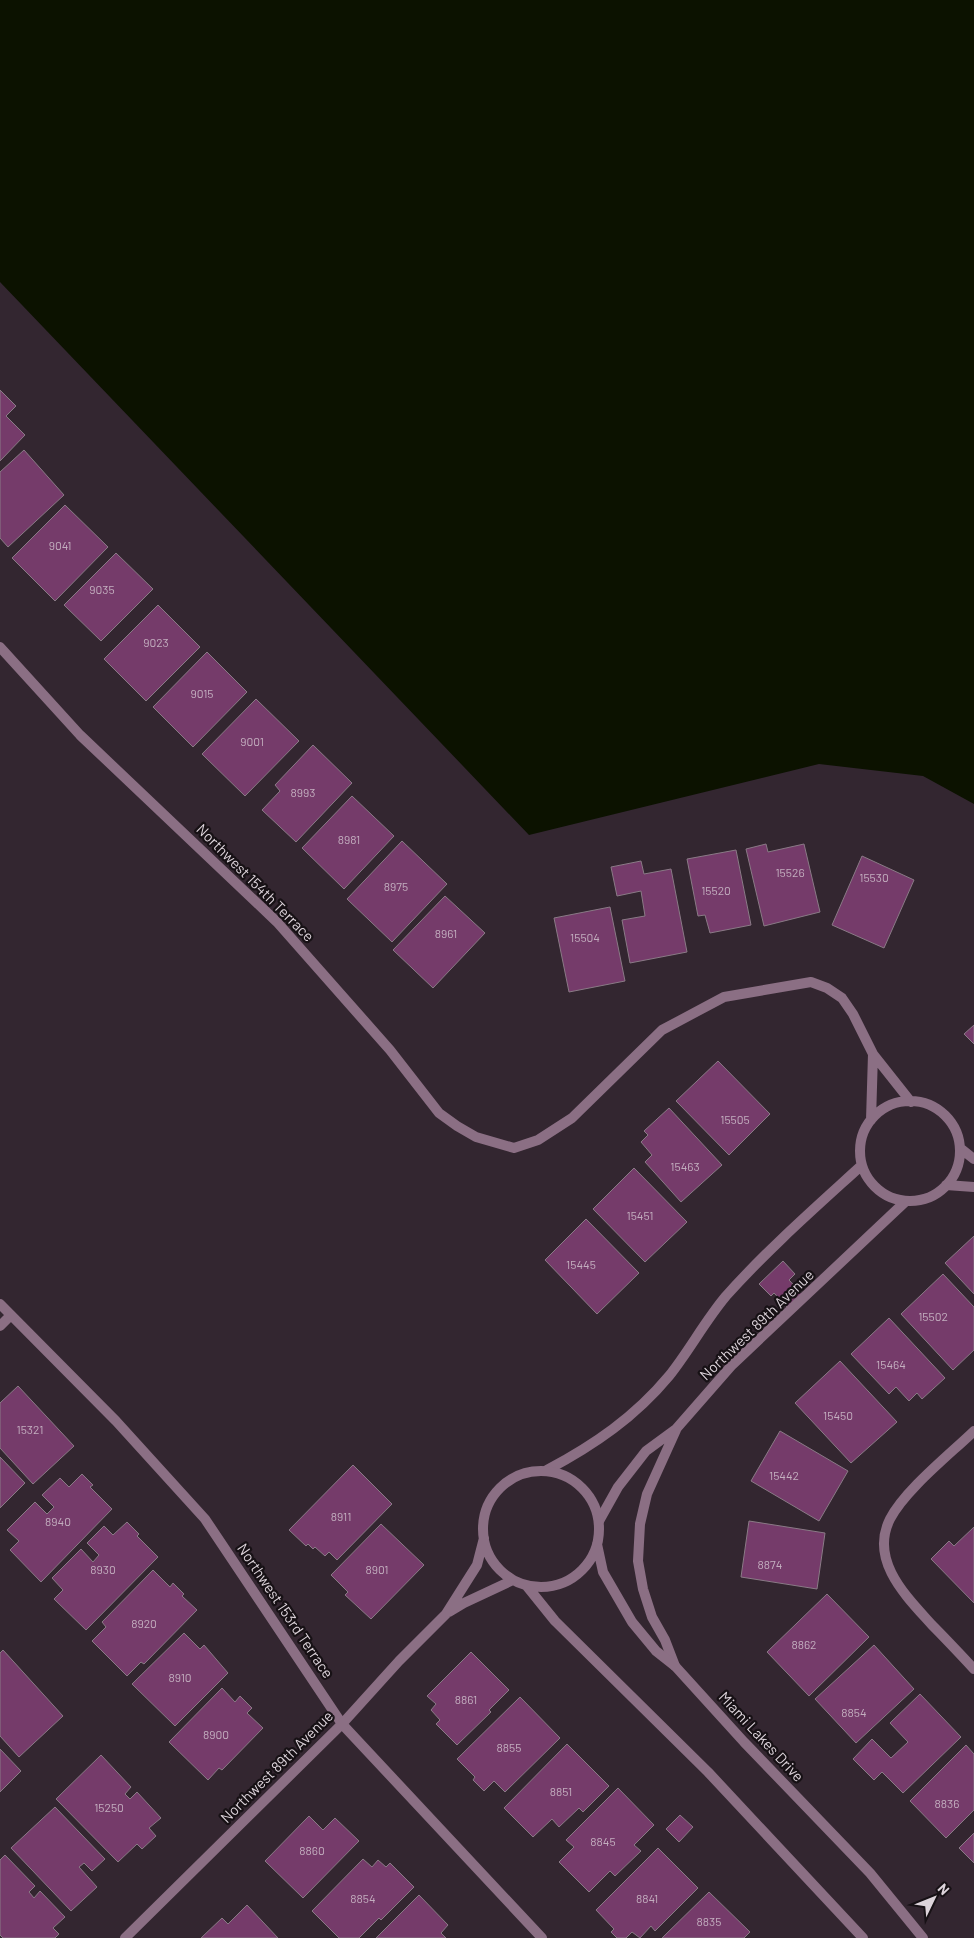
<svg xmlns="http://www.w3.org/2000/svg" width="974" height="1938" font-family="Barlow,sans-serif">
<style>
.water{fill:#0c1200}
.building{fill:#753b6a;stroke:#8a7a86}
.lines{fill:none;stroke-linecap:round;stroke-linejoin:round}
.minor{stroke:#8b6f84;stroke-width:10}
.tertiary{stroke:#8b6f84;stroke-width:10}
.labels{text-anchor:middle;stroke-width:4.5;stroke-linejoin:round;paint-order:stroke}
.number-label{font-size:12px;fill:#c3aebf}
.street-label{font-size:15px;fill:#ddd4db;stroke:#171115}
</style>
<rect width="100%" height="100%" fill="#332630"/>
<path class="water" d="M0 0H974V804L923 776 819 764 529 835 0 282Z"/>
<path class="building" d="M0 390 16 406 6 416 25 435 0 461Z
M24 450 64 495 8 547 0 538V472Z
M65 505 108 547 55 601 12 558Z
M116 553 153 589 101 641 64 605Z
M158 605 200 647 146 701 104 659Z
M207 652 247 692 193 747 153 707Z
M256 699 299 741 245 796 202 754Z
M313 745 352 783 296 842 262 810 280 791 275 785Z
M352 796 394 836 344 889 302 848Z
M402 841 447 884 392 942 347 899Z
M766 844 768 852 804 844 820 912 764 926 746 849Z
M736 850 751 925 710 933 705 915 698 916 687 859Z
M862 856 914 880 884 948 832 925Z
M641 861 644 874 671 869 687 952 630 963 622 920 645 916 641 891 617 896 611 867Z
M445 896 485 933 433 988 393 950Z
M610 907 625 981 569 992 554 918Z
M974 1025V1044L964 1034Z
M718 1061 770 1114 729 1155 676 1101Z
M669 1108 722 1165 681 1202 645 1162 652 1155 641 1142 648 1135 644 1131Z
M634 1168 687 1222 645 1262 593 1209Z
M586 1219 639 1273 597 1314 545 1260Z
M974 1236V1294L945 1263Z
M783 1261 795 1274 789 1280 802 1294 788 1308 774 1293 771 1296 759 1284Z
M943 1274 974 1307V1350L953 1370 901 1314Z
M889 1318 945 1378 922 1399 917 1393 909 1401 896 1387 889 1394 851 1354Z
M840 1361 897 1422 851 1463 795 1403Z
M18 1386 74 1446 33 1484 0 1448V1403Z
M780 1431 848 1471 819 1521 751 1481Z
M0 1457 25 1483 0 1508Z
M353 1465 392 1504 337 1560 329 1552 325 1556 315 1547 313 1549 308 1544 306 1546 289 1530Z
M82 1474 93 1485 90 1487 112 1509 41 1582 10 1550 19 1541 7 1530 35 1502 47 1514 54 1507 42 1495 60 1478 69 1487Z
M749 1521 825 1533 817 1589 741 1577Z
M127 1522 139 1534 137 1536 158 1557 86 1630 54 1599 63 1590 52 1578 81 1549 93 1562 99 1555 87 1543 104 1526 113 1535Z
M381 1524 424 1565 371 1619 345 1595 348 1592 331 1575Z
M974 1527V1603L931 1559 949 1541 954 1546Z
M153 1570 170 1587 173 1583 184 1594 182 1596 197 1610 144 1664 141 1662 127 1676 92 1641 106 1627 102 1622Z
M827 1594 869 1637 809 1696 767 1652Z
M184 1633 200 1649 204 1645 228 1673 175 1726 132 1684Z
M874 1645 914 1689 856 1743 815 1699Z
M3 1650 63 1716 19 1757 0 1736V1653Z
M471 1652 509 1690 489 1710 491 1712 457 1745 436 1724 440 1720 431 1710 436 1704 427 1696Z
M222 1688 235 1702 240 1696 252 1708 247 1713 263 1728 222 1770 219 1768 208 1780 169 1742Z
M920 1694 961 1737 903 1793 882 1772 874 1780 853 1759 872 1739 891 1758 908 1742 890 1723Z
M520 1697 560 1738 505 1792 494 1781 484 1791 473 1780 475 1777 457 1759Z
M567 1744 609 1786 583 1812 579 1808 559 1827 552 1819 533 1837 504 1808Z
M966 1745 974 1754V1810L946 1838 910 1801Z
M0 1749 21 1771 0 1792Z
M101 1755 131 1787 125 1794 130 1799 137 1792 161 1818 149 1828 156 1836 142 1849 137 1844 118 1862 56 1799Z
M618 1788 654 1825 634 1845 641 1851 615 1876 610 1871 589 1892 559 1862 574 1847 566 1840Z
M55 1807 105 1859 92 1871 84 1863 79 1867 97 1887 71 1911 11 1848Z
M680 1815 693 1827 679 1842 666 1829Z
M309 1816 323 1830 335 1818 359 1841 303 1898 265 1861Z
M974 1833V1863L959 1848Z
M658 1848 698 1888 655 1931 651 1926 640 1938 632 1932 626 1938H617L611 1932 614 1929 596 1910Z
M5 1855 35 1886 29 1892 34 1898 40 1891 65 1917 53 1928 59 1934 55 1938H3L0 1935V1860Z
M363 1859 372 1867 378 1860 386 1867 390 1863 414 1887 381 1920 379 1918 359 1938H339L312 1911Z
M709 1892 750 1932 744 1938H662Z
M419 1895 448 1925 441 1933 446 1938H376Z
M247 1905 278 1938H201L222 1918 228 1924Z"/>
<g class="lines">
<path class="minor" d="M0 647 80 735 277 922 390 1050 439 1113 457 1126 476 1137 514 1148 538 1140 572 1118 662 1030 724 997 811 982 827 988 842 998 853 1014 873 1054 911 1102
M860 1151a50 50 0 1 1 100 0a50 50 0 1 1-100 0Z
M871 1120 873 1054
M960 1148 974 1159
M946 1185 974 1187
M0 1304 116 1421 205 1519 342 1724 542 1938
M0 1326 11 1315
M974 1431C949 1455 905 1490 890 1519 869 1561 907 1597 932 1625 946 1639 960 1654 974 1669
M547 1470C594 1445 635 1417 669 1376 689 1351 705 1321 726 1296 768 1249 816 1207 862 1165
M599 1521 618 1487 646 1451 676 1429 732 1365 905 1202
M675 1666 665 1640 652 1617 643 1589 638 1561 640 1524 647 1494 676 1430"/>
<path class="tertiary" d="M483 1529a58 58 0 1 1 116 0a58 58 0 1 1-116 0Z
M597 1544 603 1572 632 1622 656 1651 675 1666 744 1742 870 1873 923 1938
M526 1585 555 1621 708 1772 863 1938
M449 1612 464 1603 513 1580
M125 1938 342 1724 399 1661 446 1614 477 1565 484 1538"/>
</g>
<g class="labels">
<g class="number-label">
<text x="60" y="550">9041</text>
<text x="102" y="594">9035</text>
<text x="156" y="647">9023</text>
<text x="202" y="698">9015</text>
<text x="252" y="746">9001</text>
<text x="303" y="797">8993</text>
<text x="349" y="844">8981</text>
<text x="790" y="877">15526</text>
<text x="874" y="882">15530</text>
<text x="396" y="891">8975</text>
<text x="716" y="895">15520</text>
<text x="446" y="938">8961</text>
<text x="585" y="942">15504</text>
<text x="735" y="1124">15505</text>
<text x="685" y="1171">15463</text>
<text x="640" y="1220">15451</text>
<text x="581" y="1269">15445</text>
<text x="933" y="1321">15502</text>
<text x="891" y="1369">15464</text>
<text x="838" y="1420">15450</text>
<text x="30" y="1434">15321</text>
<text x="784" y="1480">15442</text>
<text x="341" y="1521">8911</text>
<text x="58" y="1526">8940</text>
<text x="770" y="1569">8874</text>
<text x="103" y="1574">8930</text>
<text x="377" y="1574">8901</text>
<text x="144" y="1628">8920</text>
<text x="804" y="1649">8862</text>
<text x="180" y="1682">8910</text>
<text x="466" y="1704">8861</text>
<text x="854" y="1717">8854</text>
<text x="216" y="1739">8900</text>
<text x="509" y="1752">8855</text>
<text x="561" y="1796">8851</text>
<text x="947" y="1808">8836</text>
<text x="109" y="1812">15250</text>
<text x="603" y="1846">8845</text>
<text x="312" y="1855">8860</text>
<text x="363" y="1903">8854</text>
<text x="647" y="1903">8841</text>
<text x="709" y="1926">8835</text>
</g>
<g class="street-label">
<text transform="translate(255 883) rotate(45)" y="5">Northwest 154th Terrace</text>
<text transform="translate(757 1325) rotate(-44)" y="5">Northwest 89th Avenue</text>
<text transform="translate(285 1611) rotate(56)" y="5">Northwest 153rd Terrace</text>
<text transform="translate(761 1737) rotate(47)" y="5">Miami Lakes Drive</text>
<text transform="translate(277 1767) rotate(-45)" y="5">Northwest 89th Avenue</text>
</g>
</g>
<g transform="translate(934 1898) rotate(47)" stroke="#171115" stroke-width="4" paint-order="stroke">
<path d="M0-4L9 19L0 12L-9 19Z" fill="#ddd4db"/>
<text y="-8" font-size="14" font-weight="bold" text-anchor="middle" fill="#ddd4db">N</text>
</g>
</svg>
